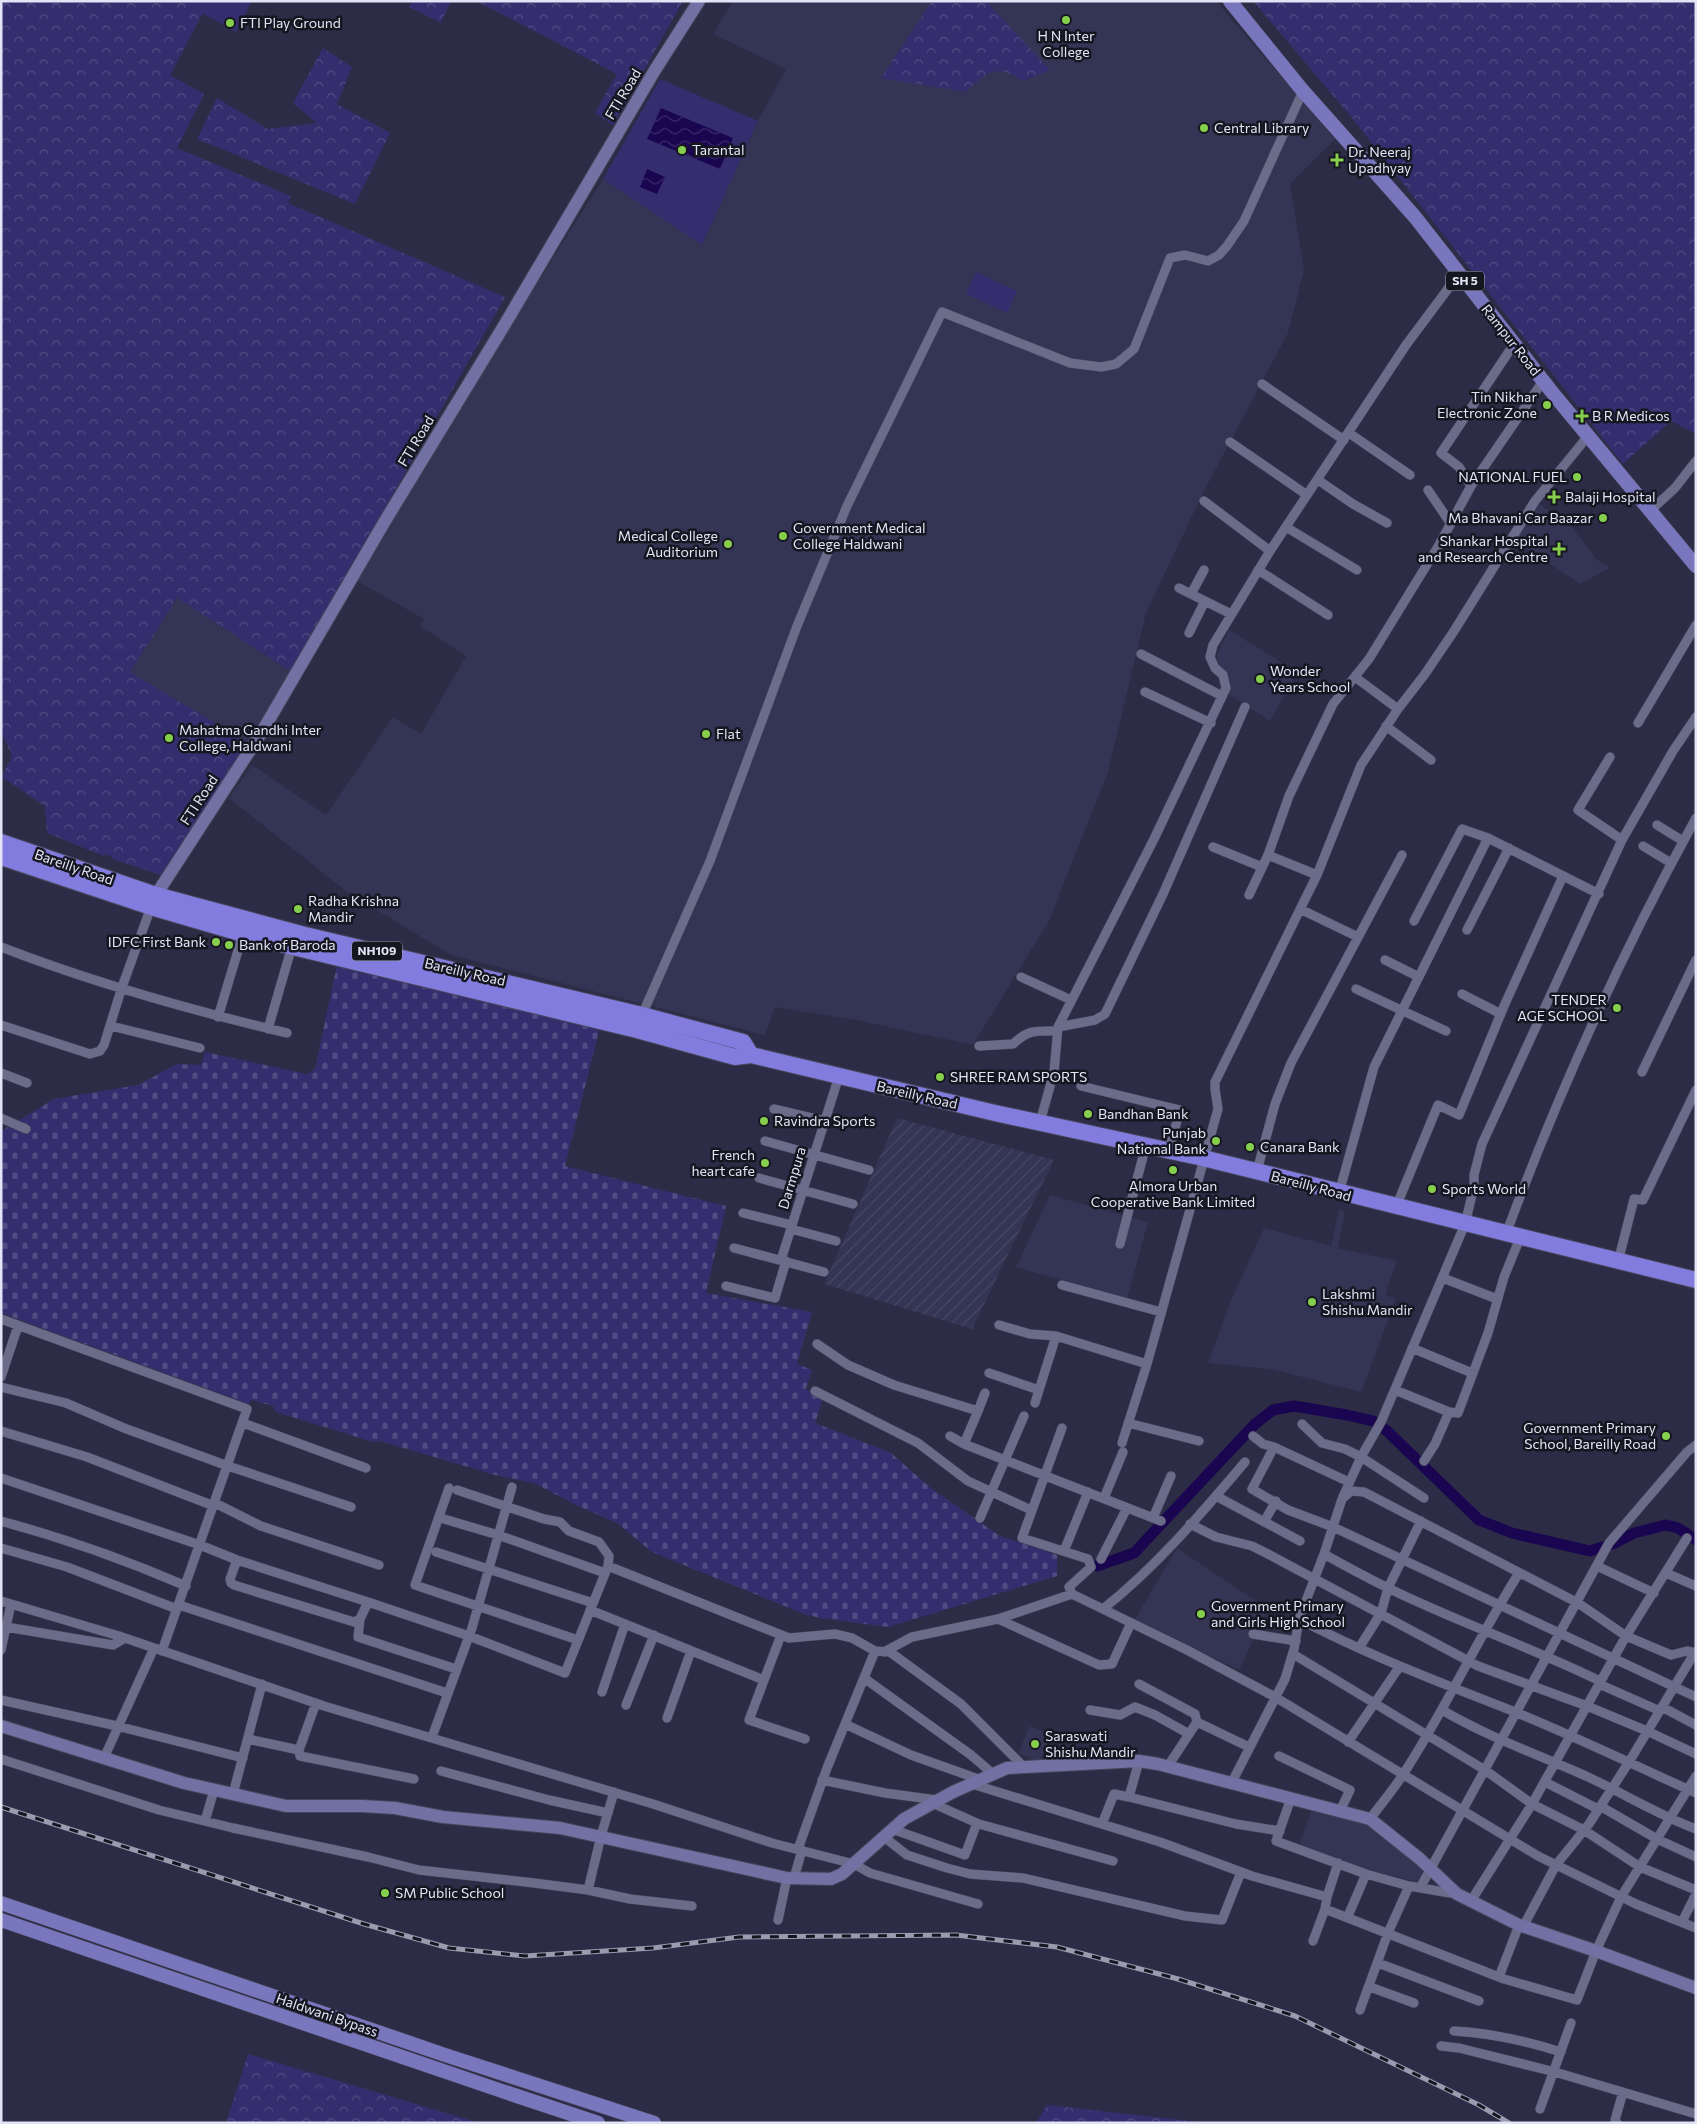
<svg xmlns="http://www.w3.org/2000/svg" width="1697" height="2124" font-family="Commissioner,sans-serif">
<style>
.built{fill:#343454}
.industrial{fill:url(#industrial-furrows)}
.grass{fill:#352e6e}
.forest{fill:url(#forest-crowns)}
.cemetery{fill:url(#cemetery-stones)}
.water{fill:url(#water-waves)}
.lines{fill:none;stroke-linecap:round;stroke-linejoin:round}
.canal{stroke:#1a0551;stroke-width:11}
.street-casing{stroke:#46465b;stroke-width:10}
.secondary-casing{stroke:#46465b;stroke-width:14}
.primary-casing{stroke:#46465b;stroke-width:15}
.highway-casing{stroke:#46465b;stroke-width:18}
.street{stroke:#6b6c8a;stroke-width:9}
.secondary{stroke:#7271a3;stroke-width:12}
.primary{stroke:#7876bc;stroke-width:14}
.highway{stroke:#817cde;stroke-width:16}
.rail-casing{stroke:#9a9baf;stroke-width:5}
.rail{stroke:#161621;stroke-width:3;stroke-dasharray:9;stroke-linecap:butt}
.poi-dot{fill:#86cf4c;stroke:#161621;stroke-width:2}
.labels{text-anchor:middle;stroke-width:5;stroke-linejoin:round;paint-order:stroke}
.shield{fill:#161621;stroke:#a6a6b5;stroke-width:1}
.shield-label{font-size:12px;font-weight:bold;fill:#e3e4f5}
.poi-label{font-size:14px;fill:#e3e4f5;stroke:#161621;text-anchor:start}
.street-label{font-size:14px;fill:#e3e4f5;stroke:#161621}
</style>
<defs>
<pattern id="industrial-furrows" width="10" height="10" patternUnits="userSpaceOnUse" patternTransform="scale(1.25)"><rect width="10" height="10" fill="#343454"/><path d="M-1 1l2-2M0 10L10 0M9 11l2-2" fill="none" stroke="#484865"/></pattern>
<pattern id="forest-crowns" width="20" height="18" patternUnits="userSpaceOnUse" patternTransform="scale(1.25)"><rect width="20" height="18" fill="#352e6e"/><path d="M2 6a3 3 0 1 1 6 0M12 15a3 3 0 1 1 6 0" fill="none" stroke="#524c83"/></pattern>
<pattern id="cemetery-stones" width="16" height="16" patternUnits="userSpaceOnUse" patternTransform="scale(1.25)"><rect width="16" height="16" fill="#352e6e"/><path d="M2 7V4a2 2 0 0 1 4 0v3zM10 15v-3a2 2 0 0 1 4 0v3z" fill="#524c83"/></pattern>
<pattern id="water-waves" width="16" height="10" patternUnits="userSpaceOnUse" patternTransform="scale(1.25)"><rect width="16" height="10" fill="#1a0551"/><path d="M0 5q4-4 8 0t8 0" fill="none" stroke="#3b296b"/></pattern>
</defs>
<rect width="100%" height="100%" fill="#2c2c46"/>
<path class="built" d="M733 1H1216L1335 139 1290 184 1304 270 1288 333 1204 491 1146 613 1108 772 1049 921 973 1045 856 1020 775 1007 765 1035 451 955 347 892 229 798 252 765 326 815 393 717 421 734 466 656 420 626 424 619 357 581 519 312 603 179 703 243 758 121 786 69 713 34Z
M1539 504 1571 526 1596 559 1610 568 1580 584 1514 540Z
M177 597 292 672 255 735 247 742 170 866 161 875 112 859 113 857 105 854 104 856 47 833 45 806Z
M1229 630 1297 672 1270 721 1228 694 1231 686 1219 665 1217 654Z
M1050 1195 1148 1222 1127 1299 1016 1267Z
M1339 1210 1345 1212 1338 1248 1397 1261 1385 1295 1396 1299 1361 1392 1271 1369 1208 1363 1229 1305 1264 1228 1331 1246Z
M1177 1548 1268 1609 1239 1670 1135 1619Z
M1029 1726 1052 1735 1040 1762 1019 1753Z
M1312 1809 1367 1825 1423 1870 1417 1882 1377 1872 1299 1846Z"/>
<path class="industrial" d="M897 1118 1054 1160 972 1329 824 1284Z"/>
<path class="grass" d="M180 1H252L236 32Z
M660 79 758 121 702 245 603 179Z
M976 272 1017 291 1007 313 966 294Z"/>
<path class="forest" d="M1 1H180L203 13 170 75 204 94 177 148 291 196 288 203 505 297 292 672 177 598 130 672 247 742 170 866 161 875 112 859 113 857 105 854 104 856 47 833 45 806 2 777 12 755 1 732Z
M413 1H451L441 23 409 7Z
M476 1H683L613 125 595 113 617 74Z
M932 1H986L1050 70 1023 81C996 63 987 72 966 92L881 78Z
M1253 1H1696V434L1671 421 1623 464 1352 118Z
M323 48 352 67 337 104 390 133 355 204 197 139 217 98 268 129 317 123 293 103Z
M248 2054 480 2123H226Z
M1047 2105 1207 2123H1036Z"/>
<path class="cemetery" d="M337 965 600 1027 565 1166 726 1206 706 1293 812 1312 797 1364 812 1370 806 1389 823 1399 815 1423 891 1453 932 1489 1000 1536 1057 1555V1576L888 1627 820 1618 804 1614 652 1552 617 1523 578 1506 534 1483 495 1475 380 1441 373 1442 276 1412 273 1406 251 1400 249 1404 1 1313V1131L54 1099 138 1085 177 1064 201 1065 205 1052 307 1074 315 1069Z"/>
<path class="water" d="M661 108 733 138 720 169 647 139Z
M647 169 665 177 657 194 640 187Z"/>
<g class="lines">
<path class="canal" d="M1097 1566 1134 1553 1255 1424 1273 1410 1294 1406 1347 1415 1373 1421 1387 1431 1479 1520 1512 1533 1590 1551 1615 1543 1634 1533 1666 1525 1678 1528 1696 1540"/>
<g class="street-casing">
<path id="street" d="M1262 384 1344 440
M1349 433 1410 475
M1230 442 1307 495
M1318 480 1353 504 1387 523
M1471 486 1459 467 1441 453 1514 344
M1428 490 1451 524
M1204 501 1270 551
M1650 511 1675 488 1696 461
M1286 527 1357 570
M1258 570 1328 615
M1179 588 1231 614
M1191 594 1204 570
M1189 633 1205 601
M1141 654 1222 696
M1355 677 1398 709
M1145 692 1211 723
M1638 723 1696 625
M1386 726 1431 760
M1610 757 1578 810 1622 840
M1657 825 1683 841
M1643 846 1671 863
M1213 847 1262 867
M1268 855 1317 875
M1249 895 1268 855 1289 796 1333 704 1369 659 1439 545 1471 486 1543 381
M1300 909 1358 937
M1414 921 1462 829 1488 838
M1467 930 1509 848
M1 947C94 983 190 1010 287 1033
M1385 960 1419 977
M1021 977 1071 1000
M1356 989 1446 1031
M1462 994 1501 1014
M642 1015 710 861 797 626 847 506 942 312 1070 363 1101 367 1116 364 1134 349 1170 258 1185 255 1208 261 1219 255 1227 246 1244 221 1303 91
M218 1017 243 934
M1 1025 90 1054 100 1051 104 1045 122 987 151 907
M111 1026 200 1048
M1058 1027 1095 1020 1105 1014 1163 894 1245 707
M268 1029 292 946
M979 1046 1013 1044C1029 1029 1036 1031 1057 1031
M1642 1072 1696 960
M1 1073 27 1083
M1081 1086 1180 1110 1169 1150
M774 1109 825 1121
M1 1118 26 1129
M1040 1122 1054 1072 1058 1027 1154 839 1226 688 1223 675 1215 668 1210 657 1213 645 1270 551 1406 345 1459 274
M765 1141 869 1170
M1257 1171 1275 1104 1291 1063 1402 855
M759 1178 853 1204
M1339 1193 1374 1067 1488 838 1599 894
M1396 1207 1438 1105 1459 1115 1504 1006 1563 876
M743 1213 792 1225
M791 1229 836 1241
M1506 1234C1559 1091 1622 952 1696 818
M1120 1244 1146 1145
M734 1248 824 1272
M781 1260 839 1076
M1618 1262 1634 1199 1643 1200 1696 1090
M1443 1278 1497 1299
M1062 1285 1161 1312
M726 1286 775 1298 786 1261
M1 1319 247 1409 162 1651
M999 1325 1030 1334 1056 1336 1147 1364
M817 1344 848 1365 894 1385 978 1411 964 1444 1161 1521
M1412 1348 1472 1373
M989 1373 1039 1390
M1 1377 18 1326
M1 1387 66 1403 124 1428 228 1466 351 1507
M1395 1390 1449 1412
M815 1391 918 1443 968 1481 1031 1510
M1035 1403 1056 1336
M978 1411 985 1393
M243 1423 366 1468
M1128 1423 1199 1441
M1302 1424 1322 1443 1345 1449 1361 1457 1424 1498
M1062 1428 1022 1538 1088 1559 1091 1567 1069 1587 1072 1594 1187 1650 1275 1697 1538 1856 1636 1904 1696 1928
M1 1431 87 1457 214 1506
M950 1436 964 1444
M1253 1436 1263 1444 1274 1447
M1122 1443 1147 1364 1218 1109 1215 1089V1082L1317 875 1361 765 1398 709 1425 674 1454 631 1535 501 1588 436
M1424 1461 1435 1444 1449 1412 1458 1413 1488 1333 1504 1277 1520 1238
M1 1478 200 1545 237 1560 230 1579 231 1583 234 1585 354 1622 360 1619 368 1602 469 1636 565 1673 608 1566
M1349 1482 1274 1447 1252 1489 1288 1510 1333 1527 1696 1697
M449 1488 415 1585 578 1640
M457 1490 544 1519 560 1522 569 1531 599 1542 609 1556 608 1566 789 1638 835 1634 852 1638 875 1651 890 1652 961 1704 1024 1767
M1216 1496 1300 1541
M1104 1498 1123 1452
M1343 1498 1351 1491 1364 1492 1578 1603 1626 1636 1671 1655 1687 1651 1696 1653
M215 1503 261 1526 379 1565
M980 1518 1024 1416
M1153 1518 1171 1476
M444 1519 498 1535 605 1573
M1 1521C64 1538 126 1560 186 1586
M1264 1522 1276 1501
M1190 1524 1216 1537 1252 1546 1266 1553 1478 1666 1587 1706 1647 1731 1696 1754
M1 1548 67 1567 177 1609
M1064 1551 1088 1492
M436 1552 593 1603
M1324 1554C1345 1566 1366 1577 1388 1588 1457 1622 1531 1647 1600 1681
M1101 1559 1127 1508
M237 1560 368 1602
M1597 1566 1654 1593
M1666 1573 1696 1586
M1 1601 119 1636 324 1706 653 1804 772 1843 854 1864 870 1873 978 1904
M179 1605 447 1693
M1103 1609C1156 1567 1201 1514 1245 1462
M590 1610 764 1680
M360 1619 358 1637 456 1669
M998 1619 1099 1665 1112 1664 1131 1623
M1299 1619C1369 1656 1442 1683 1515 1712 1576 1737 1636 1766 1696 1793
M6 1627 113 1645 125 1638
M1253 1634 1296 1641
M781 1635 749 1720 805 1739
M1359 1648 1381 1613 1388 1588 1421 1521
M1 1650 11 1604
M884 1652 912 1637 998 1619 1072 1594
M1293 1654 1485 1770 1532 1804 1584 1830 1640 1867 1696 1890
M864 1678 971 1755 993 1774
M1139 1684 1195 1714 1197 1722 1249 1747
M1599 1684 1660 1711
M602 1692 625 1624
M1 1700 117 1726 243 1758
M316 1703 299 1750 300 1756 414 1779
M626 1705 654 1635
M1662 1707 1696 1725
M1090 1710 1120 1715 1135 1707 1155 1715 1189 1734
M1442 1710C1488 1737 1539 1755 1588 1777 1625 1794 1658 1815 1696 1829
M667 1718 691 1651
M845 1724 911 1755 981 1780
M432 1737 472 1628 512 1487
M248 1739 299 1750
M1348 1742 1400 1666
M1279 1756 1350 1790 1340 1811
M104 1758 154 1648
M1 1759 159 1810 233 1828 368 1857 419 1870 534 1883 588 1890 630 1899 692 1906
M1168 1766 1197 1722
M441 1771 549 1800 608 1813
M822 1780 885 1793 937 1800
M1232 1782 1285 1679 1294 1649 1299 1619 1324 1554 1342 1499 1361 1457 1381 1422 1465 1224 1474 1187V1175L1482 1144 1622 840 1673 751 1696 717
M1545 1782 1598 1809
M972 1784 1160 1842 1252 1876 1327 1897 1325 1909 1504 1979 1577 2000 1596 1951 1621 1897 1696 1776
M233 1794 262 1684
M1129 1797 1236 1824 1280 1831
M1291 1798 1276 1841 1366 1874
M932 1803 979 1824 1113 1861
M1600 1806 1657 1839 1696 1857
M1370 1819C1381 1804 1394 1789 1404 1773 1446 1708 1478 1638 1519 1573
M205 1821 214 1790
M1102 1824 1114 1794 1129 1797 1139 1761
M892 1829 965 1855 977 1823
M884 1837 907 1855 947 1868 970 1874 1023 1878 1185 1916 1222 1920 1241 1872
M798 1849 827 1768 875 1651
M794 1878 802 1850
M1420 1888 1609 1543 1687 1452 1696 1445
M588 1890 601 1836 614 1792
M1327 1897 1338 1863
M1471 1901 1532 1804 1626 1636 1687 1538
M1348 1916 1366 1874 1409 1886
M778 1920 787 1878
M1682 1922 1696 1894
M1523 1927 1556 1865 1589 1824 1629 1762 1695 1652
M1313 1941 1325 1909
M1378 1963 1479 2001
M1499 1977 1519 1925
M1370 1987 1414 2003
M1360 2010 1388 1933 1409 1886 1456 1894
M1454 2031C1491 2033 1526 2041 1561 2052
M1441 2046 1459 2048 1555 2072 1696 2114
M1540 2109 1571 2023
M1617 2123 1615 2120 1623 2092"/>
</g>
<g class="secondary-casing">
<path id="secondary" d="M156 895 263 730 385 521 502 329 655 70 699 1
M1 1726 184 1783 286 1806H362L395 1808 443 1817 560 1828 787 1878 831 1879 842 1874 904 1819 953 1792 1007 1768 1139 1761 1158 1764 1370 1819 1420 1859 1457 1894 1519 1925 1596 1951 1696 1988"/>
</g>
<g class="primary-casing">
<path id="primary" d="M1230 1 1303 91 1415 217 1555 396 1696 566
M1 1903 445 2055 654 2123
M1 1920 502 2091 598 2123"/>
</g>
<g class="highway-casing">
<path id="highway" d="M1 842 156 895 301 934 642 1015 743 1042 751 1055
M1 857 151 907 264 940 637 1030 735 1057 751 1055 995 1113 1203 1158 1696 1280"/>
</g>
<use href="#street" class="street"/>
<use href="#secondary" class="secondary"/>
<use href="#primary" class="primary"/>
<use href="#highway" class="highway"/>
<g class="rail-casing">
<path id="rail" d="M1 1807 364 1924 449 1948 525 1956 653 1948 739 1937 956 1935 1057 1947 1178 1979 1295 2016 1479 2105 1509 2123"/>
</g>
<use href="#rail" class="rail"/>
</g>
<g class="poi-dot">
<circle cx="1066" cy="20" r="5"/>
<circle cx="230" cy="23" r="5"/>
<circle cx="1204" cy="128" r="5"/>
<circle cx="682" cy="150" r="5"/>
<path d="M1334.5 152.5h5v5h5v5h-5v5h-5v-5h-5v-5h5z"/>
<circle cx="1547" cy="405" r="5"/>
<path d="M1579.5 408.5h5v5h5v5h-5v5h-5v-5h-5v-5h5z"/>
<circle cx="1577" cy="477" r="5"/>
<path d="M1551.5 489.5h5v5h5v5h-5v5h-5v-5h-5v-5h5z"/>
<circle cx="1603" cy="518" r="5"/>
<circle cx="783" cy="536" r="5"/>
<circle cx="728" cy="544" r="5"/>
<path d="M1556.5 541.5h5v5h5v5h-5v5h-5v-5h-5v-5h5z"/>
<circle cx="1260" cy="679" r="5"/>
<circle cx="706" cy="734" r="5"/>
<circle cx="169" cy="738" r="5"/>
<circle cx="298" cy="909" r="5"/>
<circle cx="216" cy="942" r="5"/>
<circle cx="229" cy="945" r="5"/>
<circle cx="1617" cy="1008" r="5"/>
<circle cx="940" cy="1077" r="5"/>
<circle cx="1088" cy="1114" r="5"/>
<circle cx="764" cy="1121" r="5"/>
<circle cx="1216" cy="1141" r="5"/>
<circle cx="1250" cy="1147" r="5"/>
<circle cx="765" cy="1163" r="5"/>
<circle cx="1173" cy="1170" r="5"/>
<circle cx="1432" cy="1189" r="5"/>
<circle cx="1312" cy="1302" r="5"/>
<circle cx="1666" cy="1436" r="5"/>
<circle cx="1201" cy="1614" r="5"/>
<circle cx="1035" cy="1744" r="5"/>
<circle cx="385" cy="1893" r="5"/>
</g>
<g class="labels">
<g class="shield">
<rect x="1446" y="271.5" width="38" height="19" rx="4"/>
<rect x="352" y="941.5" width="50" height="19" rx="4"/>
</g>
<g class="shield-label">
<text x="1465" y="285">SH 5</text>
<text x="377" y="955">NH109</text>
</g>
<g class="poi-label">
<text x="240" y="28">FTI Play Ground</text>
<text x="1066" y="41" text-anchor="middle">H N Inter<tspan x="1066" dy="16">College</tspan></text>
<text x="1214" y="133">Central Library</text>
<text x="692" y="155">Tarantal</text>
<text x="1348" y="157">Dr. Neeraj<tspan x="1348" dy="16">Upadhyay</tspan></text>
<text x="1537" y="402" text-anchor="end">Tin Nikhar<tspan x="1537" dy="16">Electronic Zone</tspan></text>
<text x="1592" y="421">B R Medicos</text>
<text x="1567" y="482" text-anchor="end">NATIONAL FUEL</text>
<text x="1565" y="502">Balaji Hospital</text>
<text x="1593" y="523" text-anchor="end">Ma Bhavani Car Baazar</text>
<text x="793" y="533">Government Medical<tspan x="793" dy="16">College Haldwani</tspan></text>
<text x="718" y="541" text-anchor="end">Medical College<tspan x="718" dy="16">Auditorium</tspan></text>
<text x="1548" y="546" text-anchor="end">Shankar Hospital<tspan x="1548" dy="16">and Research Centre</tspan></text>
<text x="1270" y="676">Wonder<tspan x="1270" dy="16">Years School</tspan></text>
<text x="179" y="735">Mahatma Gandhi Inter<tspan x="179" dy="16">College, Haldwani</tspan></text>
<text x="716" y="739">Flat</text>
<text x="308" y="906">Radha Krishna<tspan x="308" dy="16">Mandir</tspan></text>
<text x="206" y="947" text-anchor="end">IDFC First Bank</text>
<text x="239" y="950">Bank of Baroda</text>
<text x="1607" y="1005" text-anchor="end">TENDER<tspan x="1607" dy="16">AGE SCHOOL</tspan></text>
<text x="950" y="1082">SHREE RAM SPORTS</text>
<text x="1098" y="1119">Bandhan Bank</text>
<text x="774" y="1126">Ravindra Sports</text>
<text x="1206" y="1138" text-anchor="end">Punjab<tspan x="1206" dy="16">National Bank</tspan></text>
<text x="1260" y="1152">Canara Bank</text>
<text x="755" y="1160" text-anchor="end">French<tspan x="755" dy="16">heart cafe</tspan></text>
<text x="1173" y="1191" text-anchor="middle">Almora Urban<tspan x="1173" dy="16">Cooperative Bank Limited</tspan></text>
<text x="1442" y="1194">Sports World</text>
<text x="1322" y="1299">Lakshmi<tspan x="1322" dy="16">Shishu Mandir</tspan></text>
<text x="1656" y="1433" text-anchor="end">Government Primary<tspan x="1656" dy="16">School, Bareilly Road</tspan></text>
<text x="1211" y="1611">Government Primary<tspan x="1211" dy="16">and Girls High School</tspan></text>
<text x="1045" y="1741">Saraswati<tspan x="1045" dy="16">Shishu Mandir</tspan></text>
<text x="395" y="1898">SM Public School</text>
</g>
<g class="street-label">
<text transform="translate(623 94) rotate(-59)" y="5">FTI Road</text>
<text transform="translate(1511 340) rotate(52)" y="5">Rampur Road</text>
<text transform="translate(416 441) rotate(-59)" y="5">FTI Road</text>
<text transform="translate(199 800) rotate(-57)" y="5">FTI Road</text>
<text transform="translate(74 867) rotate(19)" y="5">Bareilly Road</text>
<text transform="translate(465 972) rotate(13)" y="5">Bareilly Road</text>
<text transform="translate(917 1095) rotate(13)" y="5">Bareilly Road</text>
<text transform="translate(792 1178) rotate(-73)" y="5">Darmpura</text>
<text transform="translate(1311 1186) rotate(15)" y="5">Bareilly Road</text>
<text transform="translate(327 2015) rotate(19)" y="5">Haldwani Bypass</text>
</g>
</g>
<rect width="1697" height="2124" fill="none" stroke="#e3e4f5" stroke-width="5"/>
</svg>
